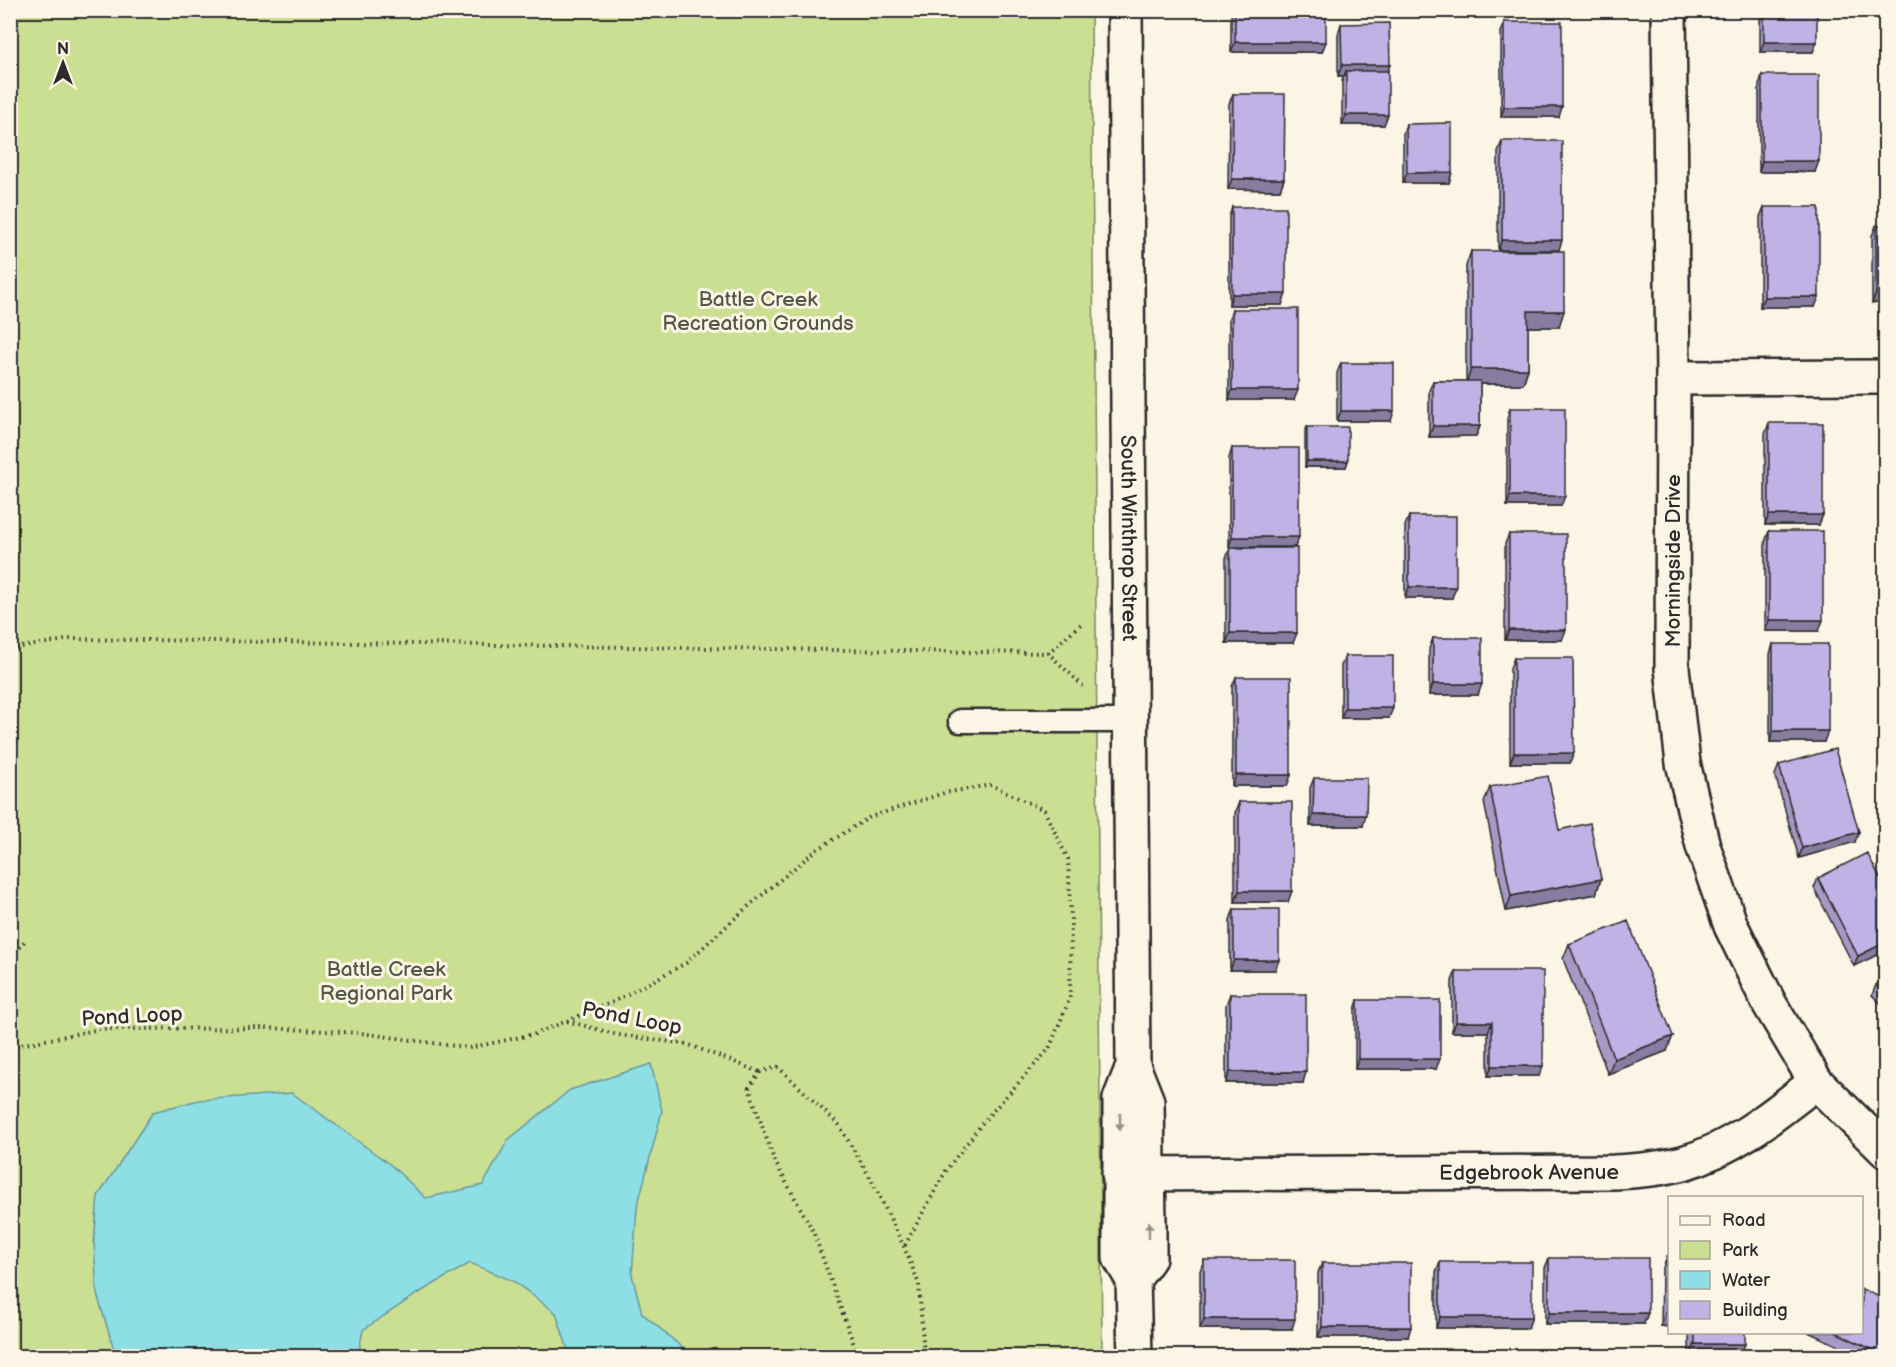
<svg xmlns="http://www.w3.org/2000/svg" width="1896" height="1367" font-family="'Balsamiq Sans',sans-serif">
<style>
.green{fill:#cbdf93;stroke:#7b855f;stroke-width:1.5}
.water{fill:#8edfe5;stroke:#66979b;stroke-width:1.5}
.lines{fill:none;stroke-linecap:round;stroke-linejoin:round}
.lane-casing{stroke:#2b2b2b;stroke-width:27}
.street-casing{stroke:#2b2b2b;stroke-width:38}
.path{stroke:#2b2b2b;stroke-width:4;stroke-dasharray:1.5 4.5;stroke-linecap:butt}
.lane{stroke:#fcf5e5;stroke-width:22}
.street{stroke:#fcf5e5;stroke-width:33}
.wall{fill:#a49ac5;stroke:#2b2b2b;stroke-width:1.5}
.shaded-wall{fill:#867da0;stroke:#2b2b2b;stroke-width:1.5}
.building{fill:#bfb3e5;stroke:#2b2b2b;stroke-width:1.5}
.oneway{fill:#949088}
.labels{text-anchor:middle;stroke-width:6;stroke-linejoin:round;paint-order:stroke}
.park-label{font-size:21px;fill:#535845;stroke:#fcf5e5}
.street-label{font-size:21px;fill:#2b2b2b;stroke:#fcf5e5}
</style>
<rect width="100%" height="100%" fill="#fcf5e5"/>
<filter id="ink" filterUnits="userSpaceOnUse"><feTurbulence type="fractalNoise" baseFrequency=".0167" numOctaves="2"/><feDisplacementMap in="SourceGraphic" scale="12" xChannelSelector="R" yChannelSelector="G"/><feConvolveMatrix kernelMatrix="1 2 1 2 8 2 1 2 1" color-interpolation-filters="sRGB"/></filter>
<g filter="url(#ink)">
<path class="green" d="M10 11H1091L1102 1356H11Z"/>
<path class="water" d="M651 1064 662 1111 637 1208 632 1275 642 1313 692 1356H570L556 1313 513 1281 470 1263 417 1294 363 1330 358 1356H116L97 1294 94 1243 98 1196 153 1112 199 1100 292 1093 392 1166 426 1198 483 1185 508 1140 570 1090Z"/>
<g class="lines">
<g class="lane-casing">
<path id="lane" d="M960 721H1132"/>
</g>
<g class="street-casing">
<g id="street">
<path id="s1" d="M1125 10 1133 1066 1120 1099V1258L1133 1280 1135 1356"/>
<path d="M1669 10 1673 378 1672 668 1683 763 1703 846 1731 926 1769 1003 1816 1082 1886 1151"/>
<path d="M1673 378 1886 377"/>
<path d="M1133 1066 1147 1101 1149 1223V1258L1133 1280"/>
<path id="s2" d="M1119 1174 1614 1172C1637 1171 1660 1169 1683 1163 1733 1149 1775 1114 1816 1082"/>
</g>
</g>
<path class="path" d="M10 649 71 639 1048 653 1083 686
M1048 653 1083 622
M10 963 25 940
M567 1021 618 1035 687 1044 760 1072
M10 1047 100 1029 269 1028 361 1033 469 1048 535 1034 613 1002 686 963 744 910 815 851 870 817 944 793 991 785 1044 810 1068 859 1071 919 1070 998 1049 1049 984 1121 947 1169 904 1247
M760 1072 778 1067 839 1125 871 1179 904 1247 919 1284 924 1356
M760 1072 749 1088 774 1160 813 1231 858 1356"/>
<use href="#lane" class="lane"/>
<use href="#street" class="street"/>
</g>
<path class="wall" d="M1231 10H1326L1322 52H1231Z
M1760 10H1817L1813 52H1760Z
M1504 22 1559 117H1501V32Z
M1341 24 1387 71 1384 125H1342V81L1344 76H1338V34Z
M1762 75 1815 172H1759V85Z
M1233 94 1284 179 1280 190 1228 189 1229 104Z
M1406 124 1452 172 1449 183H1403V134Z
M1502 141 1559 250H1498V152Z
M1232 207 1282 305H1229V217Z
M1764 207 1815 307H1760V217Z
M1876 226 1886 303H1872V236Z
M1471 251 1559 327H1528V369L1523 384H1480V426L1476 436 1429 437V391L1433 381H1466V266Z
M1232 309 1294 400H1229V319Z
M1341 363 1391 421H1337V373Z
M1510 408 1561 506H1507V419Z
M1769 423 1819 525H1765V434Z
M1307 427 1348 461 1346 467H1305V432Z
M1232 448 1295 547H1229V458Z
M1409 516 1452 598H1405V526Z
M1769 531 1819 631H1765V542Z
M1509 534 1562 640H1505V544Z
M1230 548 1293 643H1226V558Z
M1433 638 1478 695H1429V649Z
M1773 644 1824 742H1770V654Z
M1345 656 1389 718H1341V666Z
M1514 658 1570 763H1510V668Z
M1236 677 1287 786H1232V687Z
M1779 765 1855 842 1799 858 1775 775Z
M1314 778 1363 826H1310V788Z
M1490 787 1559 830 1601 879 1596 894 1506 911 1484 802Z
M1239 802 1288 902H1235V813Z
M1818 878 1886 889 1854 966 1814 888Z
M1234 909 1275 970H1230V920Z
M1569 944 1667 1051 1608 1074 1563 959Z
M1456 971 1539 1076H1488V1032H1452V981Z
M1886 976V1009L1872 995 1876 985Z
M1230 994 1303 1083H1226V1005Z
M1358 1000 1436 1069H1355V1010Z
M1667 1256H1670V1327L1661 1326 1662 1271Z
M1549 1258 1644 1324H1545V1268Z
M1204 1260 1292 1329H1200V1271Z
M1440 1262 1528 1328H1436V1272Z
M1322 1263 1408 1337H1318V1273Z
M1886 1300V1342L1879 1356H1861L1808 1332H1862Z
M1689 1332H1745L1740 1356H1689Z"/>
<path class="shaded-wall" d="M1235 42H1326L1322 52H1231Z
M1764 42H1817L1813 52H1760Z
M1342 65H1390L1386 75 1346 71 1344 76H1338Z
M1504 107H1562L1559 117H1501Z
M1346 115H1388L1384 125H1342Z
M1762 161H1819L1815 172H1759Z
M1452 172 1449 183H1403L1407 173Z
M1232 179H1284L1280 190 1228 189Z
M1502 240H1562L1559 250H1498Z
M1876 293H1886V303H1872Z
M1232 294H1286L1282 305H1229Z
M1764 297H1819L1815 307H1760Z
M1528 311H1564L1559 327H1523Z
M1471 369H1528L1523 384H1466Z
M1232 390H1298L1294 400H1229Z
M1341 411H1394L1391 421H1337Z
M1433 426H1480L1476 436 1429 437Z
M1307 461H1348L1346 467H1305Z
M1510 496H1565L1561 506H1507Z
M1769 515H1823L1819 525H1765Z
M1232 537H1299L1295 547H1229Z
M1409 587H1456L1452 598H1405Z
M1769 620H1823L1819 631H1765Z
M1509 630H1566L1562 640H1505Z
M1230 633H1297L1293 643H1226Z
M1433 684H1482L1478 695H1429Z
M1345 708H1393L1389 718H1341Z
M1773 731H1828L1824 742H1770Z
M1514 753H1574L1570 763H1510Z
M1236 775H1291L1287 786H1232Z
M1313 815H1366L1363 826H1310Z
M1859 832 1855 842 1799 858 1802 848Z
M1601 879 1596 894 1506 911 1511 896Z
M1239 891H1292L1288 902H1235Z
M1886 942V951L1854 966 1858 956Z
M1234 960H1279L1275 970H1230Z
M1456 1022H1492L1488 1032H1452Z
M1673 1036 1667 1051 1608 1074 1614 1059Z
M1358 1059H1440L1436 1069H1355Z
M1492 1066H1543L1539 1076H1488Z
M1230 1072H1306L1303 1083H1226Z
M1666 1311H1670V1327L1661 1326Z
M1549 1313H1648L1644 1324H1545Z
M1440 1317H1532L1528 1328H1436Z
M1204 1319H1295L1292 1329H1200Z
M1322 1327H1411L1408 1337H1318Z
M1695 1344H1745L1740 1356H1690Z"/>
<path class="building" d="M1235 10H1326V42H1235Z
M1764 10H1817V42H1764Z
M1504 22H1562V107H1504Z
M1389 23 1390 65H1342L1341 24Z
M1346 71H1388V115H1346Z
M1762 75H1819V161H1762Z
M1233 94H1285L1284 179H1232Z
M1452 123V172L1407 173 1406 124Z
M1502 141H1562V240H1502Z
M1232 207H1286V294H1232Z
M1764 207H1819V297H1764Z
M1876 226H1886V293H1876Z
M1471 251H1564V311H1528V369H1471Z
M1232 309H1298V390H1232Z
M1341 363H1394V411H1341Z
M1433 381H1480V426H1433Z
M1510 408H1565V496H1510Z
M1769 423H1823V515H1769Z
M1307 427H1348V461H1307Z
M1232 448H1299V537H1232Z
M1409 516H1456V587H1409Z
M1769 531H1823V620H1769Z
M1509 534H1566V630H1509Z
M1230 548H1297V633H1230Z
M1433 638H1482V684H1433Z
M1773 644H1828V731H1773Z
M1345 656H1393V708H1345Z
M1514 658H1573L1574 753H1514Z
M1236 677H1291V775H1236Z
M1835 749 1859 832 1802 848 1779 765Z
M1548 776 1559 830 1590 823 1601 879 1511 896 1490 787Z
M1314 778H1367L1366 815H1313Z
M1239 802H1292V891H1239Z
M1867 853 1886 889V942L1858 956 1818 878Z
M1234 909H1279V960H1234Z
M1628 921 1673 1036 1614 1059 1569 944Z
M1456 971H1543V1066H1492V1022H1456Z
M1886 976V995L1876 985Z
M1230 994H1306V1072H1230Z
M1358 1000H1440V1059H1358Z
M1667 1256H1670V1311H1666Z
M1549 1258H1648V1313H1549Z
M1204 1260H1295V1319H1204Z
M1440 1262H1532V1317H1440Z
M1322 1263H1411V1327H1322Z
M1862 1289 1886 1300V1340L1880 1353 1835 1332H1862Z
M1695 1332H1745V1344H1695Z
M1431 1353V1356H1384V1354Z"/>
<defs><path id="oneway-solid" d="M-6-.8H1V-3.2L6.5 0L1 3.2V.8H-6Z" transform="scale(1.5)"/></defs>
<g class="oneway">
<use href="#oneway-solid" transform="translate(1120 1122) rotate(90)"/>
<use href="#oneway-solid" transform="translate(1149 1230) rotate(-90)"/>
</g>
</g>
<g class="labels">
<g class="park-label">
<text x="758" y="306">Battle Creek<tspan x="758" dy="24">Recreation Grounds</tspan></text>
<text x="386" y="976">Battle Creek<tspan x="386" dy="24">Regional Park</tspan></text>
</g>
<g class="street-label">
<text dy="7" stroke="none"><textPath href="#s1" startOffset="528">South Winthrop Street</textPath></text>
<text transform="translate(1673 561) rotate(-90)" y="7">Morningside Drive</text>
<text transform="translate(132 1016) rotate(-3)" y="7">Pond Loop</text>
<text transform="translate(632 1018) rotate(11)" y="7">Pond Loop</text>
<text dy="7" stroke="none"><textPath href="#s2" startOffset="410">Edgebrook Avenue</textPath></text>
</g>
</g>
<rect width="1896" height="1367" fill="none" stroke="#fcf5e5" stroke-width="36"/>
<rect x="18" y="18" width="1860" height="1331" fill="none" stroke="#2b2b2b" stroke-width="2" filter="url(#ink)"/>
<rect x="1668" y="1196" width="195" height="138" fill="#fcf5e5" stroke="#a8a49b" stroke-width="1.5"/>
<rect x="1680" y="1216" width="30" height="9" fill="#fcf5e5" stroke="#a8a49b" stroke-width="1.5"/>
<text x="1722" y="1226" font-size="18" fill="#2b2b2b">Road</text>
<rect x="1680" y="1241" width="30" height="18" fill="#cbdf93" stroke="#a8a49b" stroke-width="1.5"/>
<text x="1722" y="1256" font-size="18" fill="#2b2b2b">Park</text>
<rect x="1680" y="1271" width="30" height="18" fill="#8edfe5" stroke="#a8a49b" stroke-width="1.5"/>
<text x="1722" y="1286" font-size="18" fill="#2b2b2b">Water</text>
<rect x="1680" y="1301" width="30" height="18" fill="#bfb3e5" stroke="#a8a49b" stroke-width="1.5"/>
<text x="1722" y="1316" font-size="18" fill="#2b2b2b">Building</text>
<g transform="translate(63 63)" stroke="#fcf5e5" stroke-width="4.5" paint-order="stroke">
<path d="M0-4.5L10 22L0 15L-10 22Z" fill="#2b2b2b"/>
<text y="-9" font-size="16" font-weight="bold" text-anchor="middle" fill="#2b2b2b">N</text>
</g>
</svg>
